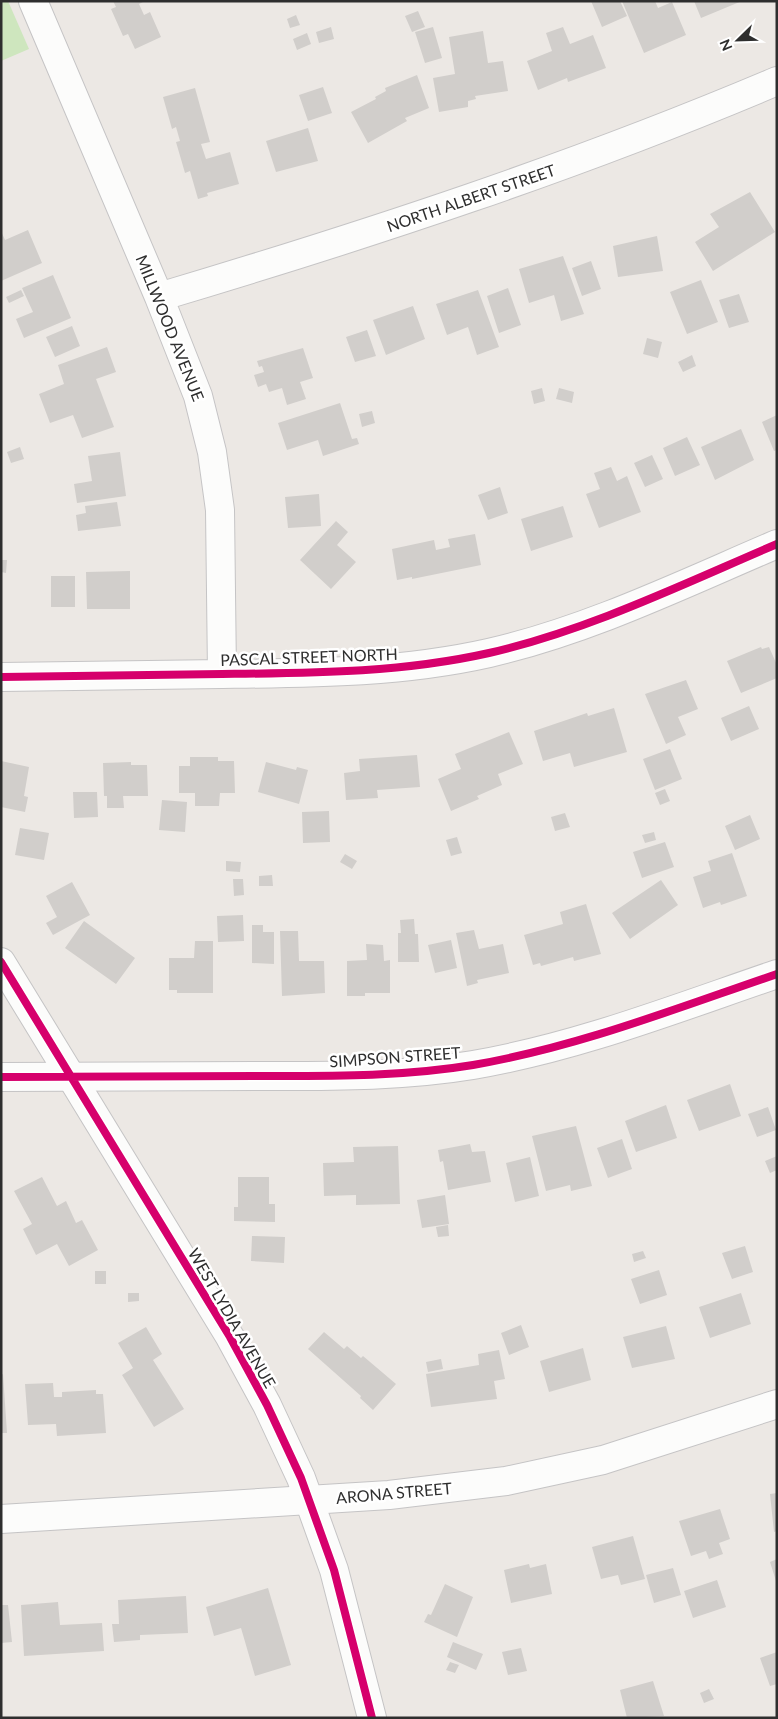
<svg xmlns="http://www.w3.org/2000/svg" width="778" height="1719" font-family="Lato,sans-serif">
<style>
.green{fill:#cee6be}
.building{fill:#d1cecb}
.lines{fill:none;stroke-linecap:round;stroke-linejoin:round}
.street-casing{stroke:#c5c4c5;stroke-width:30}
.secondary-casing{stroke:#c5c4c5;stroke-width:30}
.street{stroke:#fcfcfb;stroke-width:28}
.secondary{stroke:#fcfcfb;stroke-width:28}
.cycleway-casing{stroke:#fff;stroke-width:11}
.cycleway{stroke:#d6006c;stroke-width:8}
.labels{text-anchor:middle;stroke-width:5;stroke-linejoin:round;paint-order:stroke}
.street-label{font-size:16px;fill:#2e2e2e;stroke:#fff}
</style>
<rect width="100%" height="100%" fill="#ece8e4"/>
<path class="green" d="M1 1H8L29 49 1 61Z"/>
<path class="building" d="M113 1H145L139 4 144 15 150 12 161 37 135 49 128 34 123 36 111 9 116 7Z
M591 1H620L627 16 602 27Z
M622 1H655L658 8 672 2 686 35 644 53Z
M694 1H742L701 18Z
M418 11 425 27 412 32 405 16Z
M296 15 300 25 290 28 287 19Z
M331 27 334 39 319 43 316 32Z
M433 27 442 58 425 63 415 32Z
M563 27 570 44 593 35 606 68 568 82 567 78 538 90 527 61 552 51 546 33Z
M483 31 488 63 503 61 508 91 475 96 476 99 468 101V107L439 112 433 78 455 74 449 37Z
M307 33 311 44 297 50 293 39Z
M417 75 429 108 405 118 407 121 368 143 351 112 376 99 375 97 386 91 385 88Z
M323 87 332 113 308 121 299 95Z
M195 88 210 142 201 144 206 159 230 152 239 184 207 193 208 196 198 199 190 171 185 173 176 142 180 141 176 127 172 129 163 97Z
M308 128 318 161 276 172 266 141Z
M750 192 775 232 713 271 695 242 719 227 710 214Z
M28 230 42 263 1 281V231L5 240Z
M657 236 663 271 618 277 613 246Z
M563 256 584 314 561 321 554 295 529 303 519 269Z
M591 261 601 289 582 296 572 268Z
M53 275 71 318 24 338 16 319 33 312 22 288Z
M701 280 718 322 687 334 670 292Z
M508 288 521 325 499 333 487 296Z
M21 290 24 296 9 303 6 297Z
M478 290 499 347 477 355 468 327 447 335 436 304Z
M739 294 749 322 729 328 719 300Z
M413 306 425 339 386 355 373 320Z
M72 326 80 346 55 357 46 337Z
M367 330 376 356 355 362 346 337Z
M647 338 662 342 658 358 643 354Z
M107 347 116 372 96 379 114 427 82 438 73 415 50 423 39 394 64 384 58 365Z
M303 348 313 378 300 382 306 399 287 405 282 388 269 392 266 384 258 387 254 375 264 372 262 366 259 367 257 361Z
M692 355 696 366 683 372 678 362Z
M542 388 545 401 534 404 531 391Z
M559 388 574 392 572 403 556 399Z
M340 403 352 439 357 438 359 444 323 456 318 440 287 450 278 423Z
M372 411 375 423 362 427 359 414Z
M777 415V450L774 451 762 422Z
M741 429 754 460 715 480 701 447Z
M687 437 700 465 675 476 663 448Z
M20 447 24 459 11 463 7 452Z
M120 452 126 496 77 503 74 484 92 481 88 456Z
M652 455 663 479 645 487 634 463Z
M611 467 617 481 627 476 641 512 599 528 586 494 600 489 594 473Z
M500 487 508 513 488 520 478 495Z
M319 494 321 526 288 528 285 497Z
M117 502 121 526 78 531 76 515 86 513 85 506Z
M563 506 573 537 531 551 521 519Z
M336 521 348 532 337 545 356 562 331 589 300 560Z
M475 534 481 565 412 579V577L397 580 392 549 434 540 436 550 450 547 448 539Z
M1 560H7L6 573 1 572Z
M130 571V609H87L86 572Z
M51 576H75V607H51Z
M761 647 762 649 769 647 777 665V678L741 693 727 661Z
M686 680 698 709 678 717 686 735 666 744 645 694Z
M749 706 759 729 731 741 721 718Z
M614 708 627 752 574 767 570 753 543 761 534 731 587 713 588 716Z
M509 732 523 764 498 774 502 785 477 796 479 799 451 811 438 779 461 769 455 754Z
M670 749 682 779 655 790 643 759Z
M417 755 420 787 377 790 378 798 346 800 344 773 360 771 359 759Z
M190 757H218V761H234L235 793H220L219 806H195V793H179V766H190Z
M1 761 29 767 24 796 28 797 25 812 1 807Z
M131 762V765H147L148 796H123L124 808H107V796H104L103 763Z
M266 762 296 770 297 767 308 770 299 804 258 792Z
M665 789 670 801 660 805 655 793Z
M73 792H97L98 817 74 818Z
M162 800 187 802 185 832 159 830Z
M329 811 330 842 303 843 302 812Z
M565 813 570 827 555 831 551 817Z
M750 815 760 839 735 850 725 826Z
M20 828 49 833 44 860 15 855Z
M654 832 656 840 645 843 642 835Z
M457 837 462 853 451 856 446 840Z
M665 842 674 867 642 878 633 852Z
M732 853 747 896 721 905 720 902 703 908 693 877 711 871 708 861Z
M345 854 357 861 352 869 340 862Z
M226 861 241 862 240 872 226 871Z
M272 875 273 886H259V876Z
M233 879H243L244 895 234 896Z
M661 880 678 905 630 939 612 913Z
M72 882 90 915 53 935 46 923 57 917 46 896Z
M586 904 601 954 574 961 573 957 541 966 540 963 533 965 524 935 563 924 560 912Z
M243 915 244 941 218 942 217 916Z
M414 919 415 934H418L419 962H398V933H401L400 920Z
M84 921 135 958 116 984 65 948Z
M252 925H263V932H274V964L252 963Z
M474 930 479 949 503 944 509 973 477 980 478 983 467 986 456 933Z
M280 931H298L299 961H324L325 993 282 996Z
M451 940 457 968 435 973 428 945Z
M195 941H213V993H177V990H169V958H194Z
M366 944 383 945 384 961 390 960V993H365V996H347V961L367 960Z
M730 1084 741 1116 699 1131 687 1100Z
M666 1105 677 1138 636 1152 625 1121Z
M768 1107 776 1130 757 1137 748 1114Z
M576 1126 592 1186 571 1191 570 1185 546 1191 532 1136Z
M622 1139 632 1169 608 1178 597 1148Z
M470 1144 472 1152 485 1151 491 1182 448 1190 443 1161 440 1162 438 1150Z
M398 1146 400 1204 356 1205V1195L324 1196 323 1163 354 1162 353 1147Z
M777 1156V1170L770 1173 765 1161Z
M530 1157 539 1196 515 1202 506 1163Z
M42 1177 57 1206 66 1201 76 1223 82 1220 98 1250 69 1266 57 1244 36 1255 23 1229 32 1224 14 1191Z
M238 1177H269V1204H275V1222L234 1221V1207H238Z
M445 1195 449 1224 422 1228 417 1200Z
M448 1225 449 1236 438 1237 436 1227Z
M252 1236 285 1237 284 1263 251 1261Z
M745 1246 753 1272 732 1279 722 1253Z
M643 1251 646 1258 634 1262 632 1254Z
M659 1270 667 1295 640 1304 631 1279Z
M95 1271H106V1284H95Z
M128 1293H139V1301L128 1302Z
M741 1293 751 1324 710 1338 699 1307Z
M521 1325 529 1347 509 1355 501 1333Z
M666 1326 675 1359 632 1368 623 1337Z
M146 1327 162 1354 153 1360 184 1409 154 1427 122 1375 133 1368 118 1343Z
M324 1332 344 1349 347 1346 361 1358 363 1356 396 1384 373 1410 360 1398 361 1396 308 1349Z
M583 1348 591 1380 549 1392 540 1361Z
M499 1350 505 1379 494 1381 497 1399 431 1407 426 1374 479 1365 478 1354Z
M441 1359 443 1369 428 1372 426 1362Z
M3 1374 7 1433H1V1375Z
M53 1383 54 1397H62V1392L96 1390V1394H103L106 1433 57 1436 56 1424 28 1425 25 1384Z
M777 1493V1531L774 1532 770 1494Z
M720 1509 730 1539 719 1543 723 1554 709 1559 706 1551 691 1556 679 1521Z
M633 1536 645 1579 621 1585 618 1575 601 1579 592 1547Z
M777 1559V1581H776L770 1562Z
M529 1564 530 1568 546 1564 552 1594 511 1603 504 1570Z
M673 1568 681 1595 654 1603 646 1575Z
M717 1580 726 1607 693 1618 684 1591Z
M445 1584 473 1597 457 1637 424 1622 428 1614 431 1615Z
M268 1588 291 1665 255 1676 241 1628 214 1636 206 1607Z
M186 1596 188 1633 140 1635V1640L114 1642 112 1624H119L118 1600Z
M58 1602 60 1625 102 1623 104 1651 24 1656 21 1605Z
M1 1605H8L12 1642 1 1643Z
M453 1642 483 1654 476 1670 447 1657Z
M521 1648 527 1671 508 1675 502 1652Z
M777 1652V1684L770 1686 760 1658Z
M450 1662 459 1665 455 1673 446 1670Z
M653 1681 664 1716 627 1718 620 1690Z
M709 1689 714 1699 704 1703 700 1693Z"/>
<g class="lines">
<g class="street-casing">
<path id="street" d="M33 1 159 297 198 396 212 452 220 510 222 674
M159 297C370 234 574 167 777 81
M1 677C75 676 148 675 222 674 312 673 400 673 489 653 589 630 683 584 777 544
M1 1077C86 1077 171 1076 255 1076 328 1076 401 1077 473 1065 578 1047 677 1008 777 974
M1 1519 389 1495 506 1481 603 1460 777 1404"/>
</g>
<g class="secondary-casing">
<path id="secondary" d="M1 962 230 1337 267 1405 301 1478 334 1570 372 1718"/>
</g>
<use href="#street" class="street"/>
<use href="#secondary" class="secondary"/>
<g class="cycleway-casing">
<path id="cycleway" d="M1 677C75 676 148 675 222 674 312 673 400 673 489 653 589 630 683 584 777 544
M1 962 230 1337 267 1405 301 1478 334 1570 372 1718
M1 1077C86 1077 171 1076 255 1076 328 1076 401 1077 473 1065 578 1047 677 1008 777 974"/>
</g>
<use href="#cycleway" class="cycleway"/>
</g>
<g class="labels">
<g class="street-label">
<text transform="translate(471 198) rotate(-19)" y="6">NORTH ALBERT STREET</text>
<text transform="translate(170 328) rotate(68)" y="6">MILLWOOD AVENUE</text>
<text transform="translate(309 657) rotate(-2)" y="6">PASCAL STREET NORTH</text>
<text transform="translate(395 1057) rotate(-4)" y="6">SIMPSON STREET</text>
<text transform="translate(232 1318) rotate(60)" y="6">WEST LYDIA AVENUE</text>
<text transform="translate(394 1493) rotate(-5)" y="6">ARONA STREET</text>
</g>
</g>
<rect width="778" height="1719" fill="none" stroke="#2e2e2e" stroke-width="5"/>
<g transform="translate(738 40) rotate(247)" stroke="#ffffff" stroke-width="4" paint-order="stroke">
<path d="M0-4L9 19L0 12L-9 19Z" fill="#2e2e2e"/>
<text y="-8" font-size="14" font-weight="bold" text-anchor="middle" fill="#2e2e2e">N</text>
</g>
</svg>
